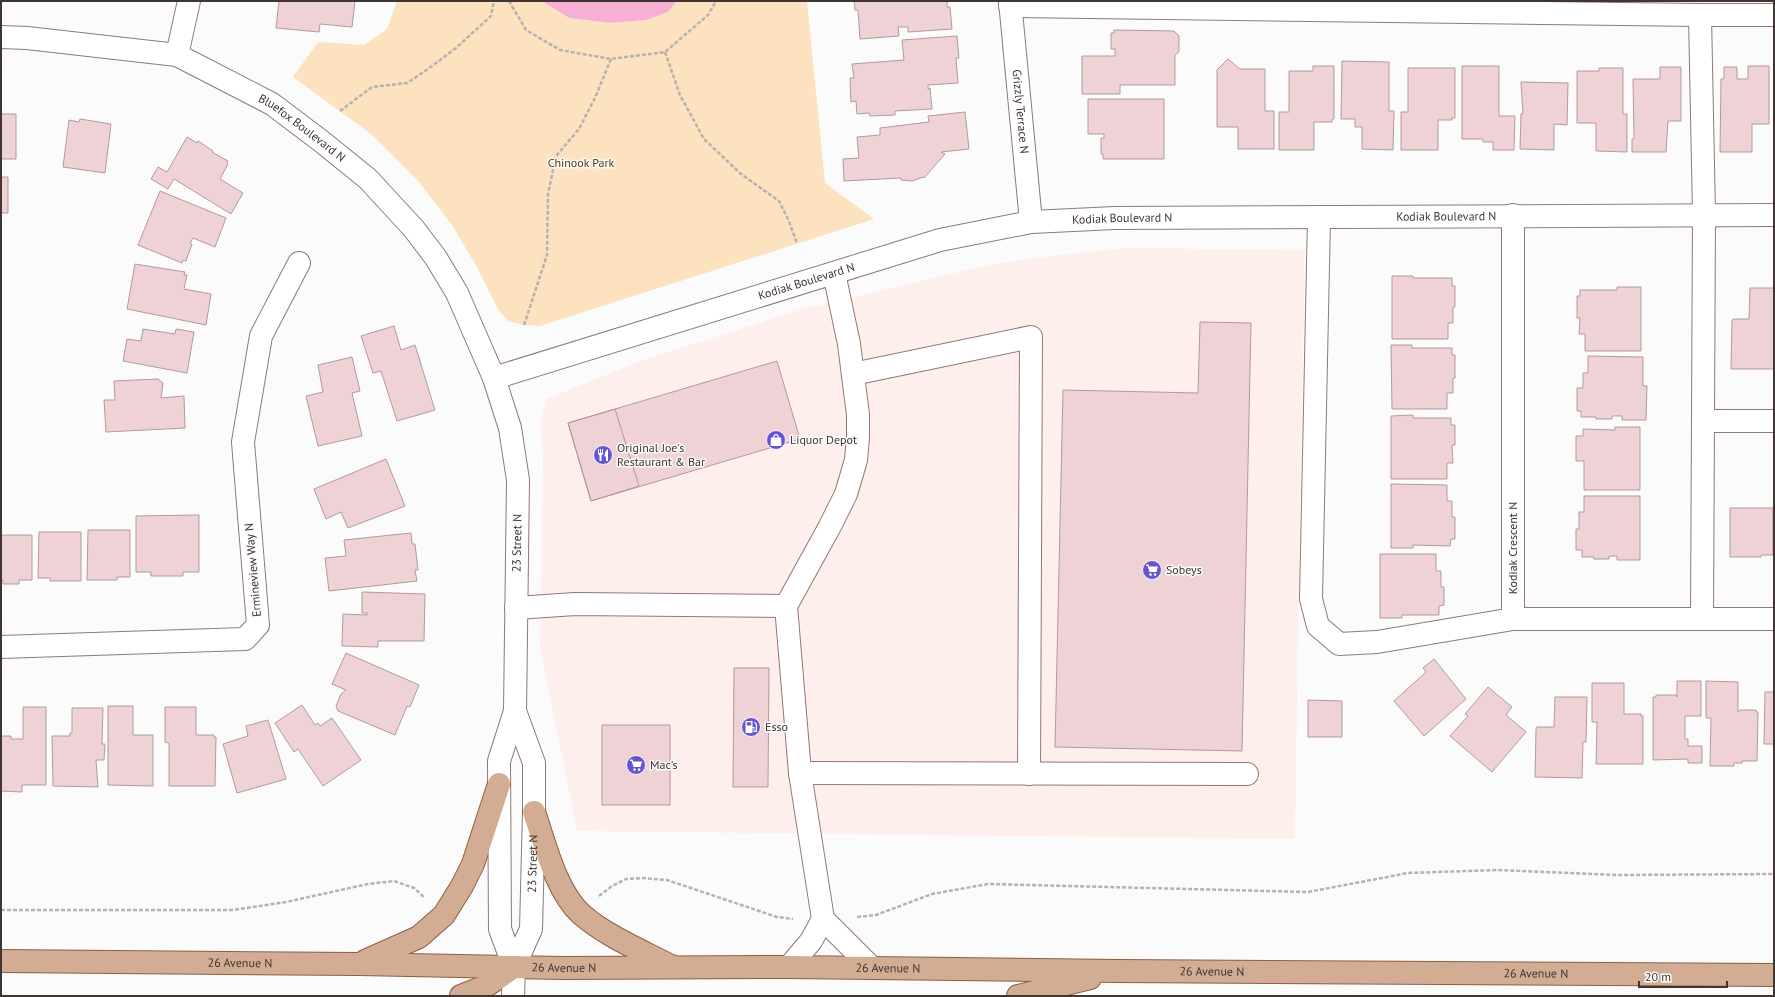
<svg xmlns="http://www.w3.org/2000/svg" width="1775" height="997" font-family="'PT Sans',sans-serif">
<style>
.built{fill:#feefec}
.green{fill:#fce2bf}
.water{fill:#f7b0d3}
.building{fill:#efd2d5;stroke:#b4999c}
.lines{fill:none;stroke-linecap:round;stroke-linejoin:round}
.minor-casing{stroke:#927873;stroke-width:24}
.major-casing{stroke:#8b5f44;stroke-width:24}
.path{stroke:#b6b2b0;stroke-width:2.5;stroke-dasharray:4 2;stroke-linecap:butt}
.minor{stroke:#fff;stroke-width:22}
.major{stroke:#d2ad94;stroke-width:22}
.labels{text-anchor:middle;stroke-width:3;stroke-linejoin:round;paint-order:stroke}
.street-label{font-size:12px;fill:#403532;stroke:#fbfbfb}
.park-label{font-size:12px;fill:#573908;stroke:#fbfbfb}
.poi-label{font-size:12px;fill:#403532;stroke:#fbfbfb;text-anchor:start}
</style>
<rect width="100%" height="100%" fill="#fbfbfb"/>
<path class="built" d="M1128 248 1305 250 1299 564 1295 839 577 831 540 648 543 461 541 417 546 399 640 361 803 309 993 264 1059 255Z"/>
<path class="green" d="M397 1H542L569 18 610 23 646 20 668 12 677 1H807L825 183 874 219 540 326 524 325 508 321 498 309 478 269 452 225 419 182 371 134 293 77 318 42 364 45 387 29Z"/>
<path class="water" d="M542 1H677L668 12 646 20 610 23 569 18Z"/>
<path class="building" d="M279 1H355L352 27 320 24 319 32 276 28Z
M854 1H947V7H950L952 29 908 32V27H898L899 36 860 39 858 10H855Z
M1114 30 1174 31 1179 36V52L1175 55V85H1120V94H1082V56H1115V49H1111V33H1114Z
M957 36 959 58H956L958 83 928 85V89L930 88 932 109 895 111V115L870 116 869 113 857 114 856 101 851 102 850 78H854L852 64 904 60 902 40Z
M1228 59 1240 69H1265V111H1274V149H1238V127H1217V70Z
M1342 61 1389 62V111H1394L1393 150 1362 149V127H1355V119H1341Z
M1313 66H1334V119H1332V122H1314V150H1279V112H1289V71H1313Z
M1462 66H1499V116H1515L1514 150H1493V142H1483V139H1462Z
M1748 66H1769V124H1752V152H1720L1721 79H1724V67H1737V79H1748Z
M1660 67H1681V121H1668L1666 152H1632V139H1634L1633 79H1660Z
M1408 68H1455V118H1452V120H1438V150H1401V112H1408Z
M1599 68H1623V114H1627V152L1596 151V123H1577V71H1599Z
M1521 82 1568 83 1567 125 1554 124V150L1520 149 1521 114H1523Z
M1088 99H1164V159H1103V154H1101V138H1104V134H1088Z
M965 112 969 149 941 152 945 154 924 178 923 177 912 181 901 180V178L844 181 843 159 859 158 857 137 880 135V128L929 122 928 116Z
M1 114H16V159H1Z
M80 119 111 124 105 173 63 167 69 120 79 122Z
M187 137 197 143 198 141 213 151 212 152 228 161 227 163 228 164 220 179 243 193 231 214 174 179 168 189 151 179 158 167 167 172Z
M1 177H8V213H1Z
M160 191 226 218 215 247 193 238 190 243 192 244 186 261 183 260 182 263 138 245Z
M135 264 185 272 184 275H187L184 289 211 294 206 325 127 309Z
M1392 276H1413V278H1452V286H1455V307H1453V323H1448V339H1392Z
M1617 287H1641V351H1585V334H1579L1580 318H1577V296H1580V290H1617Z
M1750 288H1774V369H1731L1732 320 1734 319H1749Z
M1200 322 1251 323 1242 751 1055 747 1063 390 1198 393Z
M394 326 401 350 415 345 435 410 397 421 381 371 373 373 361 336Z
M143 329 175 334 176 329 194 332 187 373 123 361 127 339 141 341Z
M1391 345H1412V348H1452V355H1455V378H1453V393H1447V409H1392Z
M1588 356 1643 357V386H1647L1646 420H1622V416H1612V419H1596V417H1581V411H1577V388H1583V373H1588Z
M352 357 360 391 352 393 362 436 318 446 306 396 323 392 318 365Z
M777 361 800 439 591 501 568 423Z
M158 379 163 383 161 398 184 396 185 428 106 432 104 400H115L114 381Z
M615 409 639 486 591 501 568 423Z
M1413 415V418H1451V425H1455V445H1452L1453 463H1447V479H1391V416Z
M1615 427H1640V490H1584V461H1576V436H1583V429L1615 430Z
M386 459 405 506 348 528 341 512 326 519 314 489Z
M1391 484 1447 485V501H1452V517H1455V539H1451L1450 546 1413 545V548H1391Z
M1584 496H1640V560H1617V556H1609V559H1594V557H1582V550H1576V529H1579V512H1584Z
M1730 508H1773V555H1761V557H1730Z
M199 515V572H183V576H151V572H136V516Z
M88 530H130V577H117V580H87Z
M39 532H81V581H50V578H38Z
M411 533 412 544H415L418 570H415L417 581 329 591 325 558 346 556 344 540Z
M1 535H32V580H19V584H3V580H1Z
M1380 554H1436V571H1441V587H1444V605L1439 606V615H1402V618H1380Z
M362 592 425 594 424 641H378V647L342 646 343 614 367 615V613H362Z
M346 653 419 685 410 707 407 706 395 735 338 711 336 706 341 694 346 690 332 684Z
M1434 659 1466 699 1424 736 1394 701 1426 672 1423 668Z
M734 668H769L768 787H733Z
M1677 681H1701V716H1685V739H1688V746H1702V763H1688V759L1653 760V697H1656V695H1676L1677 697Z
M1706 681 1738 682V712L1740 710H1756V712H1758L1757 761H1742V763H1734V766H1710L1711 718H1706Z
M1592 683H1624V714H1641V716H1643V764H1596L1597 722H1592Z
M1488 687 1512 707 1506 715 1526 732 1492 772 1450 736 1468 716 1465 714Z
M1765 692H1774V744H1764Z
M1555 697H1587L1586 742H1583L1582 778 1535 777 1536 729 1537 727H1554Z
M1308 700 1342 701V737H1308Z
M302 705 315 725 318 723 320 726 332 718 361 760 323 786 298 749 294 752 275 723Z
M108 706H133V735H153V786L108 785Z
M23 707H46V785H22V792L1 791V736H11V739H23Z
M165 707H196V735H214V737H216L215 786H169V743L165 742Z
M72 708H103L102 744H105L104 760H96L98 787 53 786 52 736H70V733H72Z
M268 720 286 779 237 793 223 744 248 736 246 726Z
M602 725H670V805H602Z"/>
<g class="lines">
<g class="minor-casing">
<g id="minor">
<path id="s1" d="M1010 1 1031 222"/>
<path d="M1010 6 1700 15H1774"/>
<path d="M1700 15 1704 215 1702 619"/>
<path id="s2" d="M1 37 27 38 177 55 272 104 321 141 368 179 414 229 436 258 457 293 494 378 510 428 518 480 515 711 499 761 500 929 514 967 513 996"/>
<path d="M177 55 189 1"/>
<path d="M1513 215V619H1774"/>
<path d="M1319 217 1311 599 1318 626 1339 644 1377 642 1513 619"/>
<path d="M853 374 1031 337 1029 774"/>
<path id="s3" d="M494 378 940 240 1031 222 1115 218 1774 215"/>
<path d="M1703 421H1774"/>
<path d="M786 606 800 773 823 919 871 967"/>
<path d="M516 608 575 604 786 606 829 528 846 494 856 460 858 437V415L849 344 834 273"/>
<path d="M1 647 245 639 258 625 243 442 261 336 299 263"/>
<path d="M800 773 1247 774"/>
<path id="s4" d="M514 967 531 929 534 812V763L515 711"/>
<path d="M789 967 811 941 823 919"/>
</g>
</g>
<g class="major-casing">
<g id="major">
<path d="M534 812C545 844 556 891 581 914 606 936 642 951 671 966"/>
<path id="s5" d="M1 961 358 964 564 968 789 967 1119 971 1774 975"/>
<path d="M365 961 419 937 444 915 462 886 473 864 499 784"/>
<path d="M461 996 486 986 514 967"/>
<path d="M1018 996 1090 978"/>
</g>
</g>
<path class="path" d="M509 1 526 30 560 50 611 59 665 52 708 15 716 1
M665 52 680 95 704 139 741 174 779 201 788 219 797 243
M340 111 372 87 407 83 428 69 456 48 491 16 494 1
M524 325 547 255 548 194 556 156 579 129 595 98 611 59
M599 896 612 886 626 879 642 878 667 880 777 917 793 919
M1 910H233L286 902 368 884 394 881 414 888 425 898
M857 917 876 915 932 894 988 884 1308 892 1408 873 1498 870 1619 875 1774 874"/>
<use href="#minor" class="minor"/>
<use href="#major" class="major"/>
</g>
<defs>
<g id="shop-disc" transform="scale(1)"><circle r="9.5" fill="#6555ce" stroke="#fbfbfb"/><path d="M-5-2.5h2.3a2.7 3.5 0 0 1 5.4 0H5L5.5 6h-11ZM-1.5-2.5h3a1.5 2.3 0 0 0-3 0Z" fill="#fff"/></g>
<g id="restaurant-disc" transform="scale(1)"><circle r="9.5" fill="#6555ce" stroke="#fbfbfb"/><path d="M-5-6h1v4h1v-4h1v4h1v-4h1v5L-1.5 .5V6h-2V.5L-5-1ZM5-6V6H3V1.5H1.5Q1.5-4 5-6Z" fill="#fff"/></g>
<g id="supermarket-disc" transform="scale(1)"><circle r="9.5" fill="#6555ce" stroke="#fbfbfb"/><path d="M-6-5.5h2.5l.6 2H6L4.5 2H-2.5L-4.4-4H-6ZM-1.5 3.2a1.3 1.3 0 1 0 .1 0ZM3 3.2a1.3 1.3 0 1 0 .1 0Z" fill="#fff"/></g>
<g id="fuel-disc" transform="scale(1)"><circle r="9.5" fill="#6555ce" stroke="#fbfbfb"/><path d="M-5.5-6h7V0h2V4h1.3V-2.5L3-4.5l.8-.8L6-3V5H2.5V1h-1V6h-7ZM-4.2-4.7v3.2H.2V-4.7Z" fill="#fff"/></g>
</defs>
<g fill-rule="evenodd">
<use href="#shop-disc" x="776" y="440"/>
<use href="#restaurant-disc" x="603" y="455"/>
<use href="#supermarket-disc" x="1152" y="570"/>
<use href="#fuel-disc" x="751" y="727"/>
<use href="#supermarket-disc" x="636" y="765"/>
</g>
<g class="labels">
<g class="street-label">
<text dy="4" stroke="none"><textPath href="#s1" startOffset="111">Grizzly Terrace N</textPath></text>
<text dy="4" stroke="none"><textPath href="#s2" startOffset="322">Bluefox Boulevard N</textPath></text>
<text dy="4" stroke="none"><textPath href="#s3" startOffset="975">Kodiak Boulevard N</textPath></text>
<text dy="4" stroke="none"><textPath href="#s3" startOffset="651">Kodiak Boulevard N</textPath></text>
<text dy="4" stroke="none"><textPath href="#s3" startOffset="327">Kodiak Boulevard N</textPath></text>
<text transform="translate(517 543) rotate(-89)" y="4">23 Street N</text>
<text transform="translate(1513 548) rotate(-90)" y="4">Kodiak Crescent N</text>
<text transform="translate(253 570) rotate(-95)" y="4">Ermineview Way N</text>
<text dy="4" stroke="none"><textPath href="#s4" startOffset="107">23 Street N</textPath></text>
<text dy="4" stroke="none"><textPath href="#s5" startOffset="239">26 Avenue N</textPath></text>
<text dy="4" stroke="none"><textPath href="#s5" startOffset="887">26 Avenue N</textPath></text>
<text dy="4" stroke="none"><textPath href="#s5" startOffset="563">26 Avenue N</textPath></text>
<text dy="4" stroke="none"><textPath href="#s5" startOffset="1211">26 Avenue N</textPath></text>
<text dy="4" stroke="none"><textPath href="#s5" startOffset="1535">26 Avenue N</textPath></text>
</g>
<g class="park-label">
<text x="581" y="167">Chinook Park</text>
</g>
<g class="poi-label">
<text x="790" y="444">Liquor Depot</text>
<text x="617" y="452">Original Joe's<tspan x="617" dy="14">Restaurant &amp; Bar</tspan></text>
<text x="1166" y="574">Sobeys</text>
<text x="765" y="731">Esso</text>
<text x="650" y="769">Mac's</text>
</g>
</g>
<rect width="1775" height="997" fill="none" stroke="#403532" stroke-width="4"/>
<path d="M1639 981v6h88v-6" fill="none" stroke="#403532" stroke-width="2"/>
<text x="1645" y="981" font-size="12" fill="#403532" stroke="#fbfbfb" stroke-width="3" paint-order="stroke">20 m</text>
</svg>
